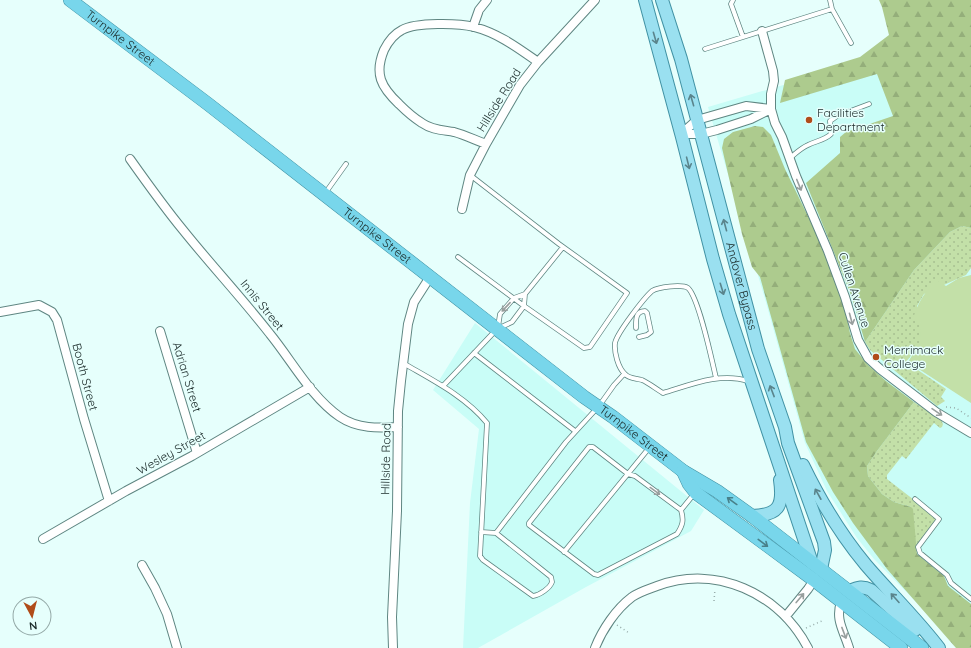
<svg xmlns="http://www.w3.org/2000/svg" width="971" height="648" font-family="Quicksand,sans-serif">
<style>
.built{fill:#c9fdf7}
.grass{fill:url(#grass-dots)}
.forest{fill:url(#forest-firs)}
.garden{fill:#c3e0a8}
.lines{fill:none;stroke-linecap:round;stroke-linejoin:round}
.service-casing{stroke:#5f8682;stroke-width:5.5}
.minor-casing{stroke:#5f8682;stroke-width:10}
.primary-casing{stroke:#4192a4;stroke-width:14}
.trunk-casing{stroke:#4192a4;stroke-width:14}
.path{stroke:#98adab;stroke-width:1.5;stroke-dasharray:1 3;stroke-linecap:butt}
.service{stroke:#fff;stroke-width:4}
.minor{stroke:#fff;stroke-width:8}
.primary{stroke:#9ae0f0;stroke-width:12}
.trunk{stroke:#78d6eb;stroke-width:13}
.oneway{stroke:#5a848c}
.oneway2{stroke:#989f9e}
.oneway3{stroke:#48808a}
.poi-dot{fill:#b04c19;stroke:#e6fffc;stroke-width:1.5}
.labels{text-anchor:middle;stroke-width:3;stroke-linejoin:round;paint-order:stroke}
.street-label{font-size:12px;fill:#192928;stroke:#e6fffc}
.poi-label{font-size:12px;fill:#192928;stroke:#e6fffc;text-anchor:start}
</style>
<defs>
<pattern id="grass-dots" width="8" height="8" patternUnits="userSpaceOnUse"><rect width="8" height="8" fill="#c3e0a8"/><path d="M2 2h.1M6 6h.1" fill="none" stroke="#a7c091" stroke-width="1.8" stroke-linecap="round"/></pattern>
<pattern id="forest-firs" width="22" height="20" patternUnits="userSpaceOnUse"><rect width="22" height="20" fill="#adcb8e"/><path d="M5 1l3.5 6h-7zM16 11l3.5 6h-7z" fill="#94ae7a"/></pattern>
</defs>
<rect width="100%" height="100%" fill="#e6fffc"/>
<path class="built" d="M971 30V648L925 611 874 559 857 538 827 491 805 443 765 299 708 107Z
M475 323 704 510 691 531 586 587 478 648H463L470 503 479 429 433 390Z"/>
<path class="grass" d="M962 226 971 228V268L966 275 924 294 917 306 921 323V343L906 362 946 389 941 397 945 401 937 406 870 350 865 342 914 270 950 232Z
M914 402 941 420 943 424 942 427 940 428 934 423 906 459 902 456 887 475V479L936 517V520L916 547 911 507 894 502 882 494 868 476 867 466 877 451Z"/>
<path class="forest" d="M879 0H971V228L962 226 950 232 914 270 865 342 851 295 806 183 840 153V137L846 132 893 116 877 74 780 103 785 80 860 57 889 35 882 7Z
M755 126 763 127 771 135 785 169 822 245 844 304 850 333 855 349 868 365 886 381 914 402 877 451 867 466 868 476 882 494 894 502 911 507 913 509 917 554 944 576 948 586 971 604V648H956L887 569 853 523 833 492 806 442 760 277 752 267 742 234 722 148 724 139 733 132Z"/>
<path class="garden" d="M971 275V403L908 362 920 343 921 323 913 319C917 304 925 291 937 280L946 286 959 278Z"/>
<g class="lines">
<g class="service-casing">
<path id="service" d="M733 0 731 4 743 37
M830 0 832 9 851 43
M705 49 832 9
M790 158C796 153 801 148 808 145 816 141 825 140 831 134L830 121 837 116 869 104
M326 192 346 164
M458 257 524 306 584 348 590 347 627 293 559 244 470 175
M498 327 500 314 514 298 525 294
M636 328C636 321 635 311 645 311L647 313 651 332 647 335 639 337
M474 353 575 431
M403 363C432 380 465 396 487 423L480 556 483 560 533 596C540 595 550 588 552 582L551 577 496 533
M716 378C712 361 699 298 688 288 682 284 658 287 652 291 644 298 617 333 615 343 614 352 618 368 625 374 629 379 636 378 642 380 649 383 656 389 663 393 690 385 720 372 748 381
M443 386 497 329 512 322 524 306 525 294 563 247
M915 499 939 519 918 547 920 553 947 575 951 583 971 599
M681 510 635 476 628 474 593 447H589L529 523V525L594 574 598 575 677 534C683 525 684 520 681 510L694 494
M481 532 496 533 566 442 599 406 614 385 624 374
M564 552 649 448"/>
</g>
<g class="minor-casing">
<path id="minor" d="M473 27 479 10 487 0
M762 31 773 71 774 81 771 94V109L775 123 782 137 796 176 828 251 845 297 858 340 868 358 880 369 936 412 971 433
M746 106 771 109 751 119 717 130 701 134H681L697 120Z
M486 144C475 140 465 135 454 132 443 130 432 130 422 123 414 118 406 111 399 104 381 87 374 74 384 50 388 42 394 34 402 30 416 22 459 23 474 27 498 33 518 48 538 62
M130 159C147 183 164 207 183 230 211 265 242 298 270 334 292 361 311 397 340 417 358 429 378 428 398 427
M462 209 470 175 486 144 520 85 538 62 595 0
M0 312 39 305 52 312 57 320 84 419 109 501
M160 331 197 453
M43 539 126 491 192 456 310 387
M142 565 155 588 167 614 177 648
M841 602C835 620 844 631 849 648
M786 616 808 589 814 580
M393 648 392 617 397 511 398 411 401 381 408 324 414 302 430 277
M595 648C602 630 616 609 632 597 639 592 649 589 657 586 716 564 779 593 808 648"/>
</g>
<g class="primary-casing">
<g id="primary">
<path d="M645 0 682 137 713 259 729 314 812 563"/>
<path id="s1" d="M662 0 681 59 758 349 785 427 788 443 824 542 825 550 821 569"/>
<path d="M803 465C820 500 841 535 866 565 890 593 917 619 939 648"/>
<path d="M752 516C778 515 784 507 780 480"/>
<path d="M850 591C858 587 863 586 871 590L915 630"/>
</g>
</g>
<g class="trunk-casing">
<g id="trunk">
<path id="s2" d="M70 0 208 104 584 397 613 417 683 471 717 491 752 516 922 648"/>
<path d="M683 471 689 484 696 493 814 580 901 648"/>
</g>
</g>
<path class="path" d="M946 407 956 408 971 418
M714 601 715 589
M617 625 629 633
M806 628 824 620"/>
<use href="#service" class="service"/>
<use href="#minor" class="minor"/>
<use href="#primary" class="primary"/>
<use href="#trunk" class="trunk"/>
</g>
<defs><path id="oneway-shaft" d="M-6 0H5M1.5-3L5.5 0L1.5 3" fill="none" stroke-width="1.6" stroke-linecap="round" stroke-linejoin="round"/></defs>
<g class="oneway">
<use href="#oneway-shaft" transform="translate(655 38) rotate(74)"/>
<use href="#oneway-shaft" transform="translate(692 100) rotate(-106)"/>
<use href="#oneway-shaft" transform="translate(688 163) rotate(76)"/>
<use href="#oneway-shaft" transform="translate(725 225) rotate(-105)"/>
<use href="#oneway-shaft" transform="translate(722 289) rotate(73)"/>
<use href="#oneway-shaft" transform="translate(772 391) rotate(-111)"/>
<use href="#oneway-shaft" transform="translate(818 494) rotate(-119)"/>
<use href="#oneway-shaft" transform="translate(895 598) rotate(-132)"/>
</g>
<g class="oneway2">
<use href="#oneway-shaft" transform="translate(799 185) rotate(68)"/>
<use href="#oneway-shaft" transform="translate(506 307) rotate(133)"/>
<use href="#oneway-shaft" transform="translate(851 319) rotate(75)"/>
<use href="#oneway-shaft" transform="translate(937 412) rotate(34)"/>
<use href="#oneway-shaft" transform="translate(655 491) rotate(36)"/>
<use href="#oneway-shaft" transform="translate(800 598) rotate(-50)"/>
<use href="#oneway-shaft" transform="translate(844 633) rotate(69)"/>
</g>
<g class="oneway3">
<use href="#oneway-shaft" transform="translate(732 501) rotate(-144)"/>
<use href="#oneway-shaft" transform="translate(763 543) rotate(37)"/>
</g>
<g class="poi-dot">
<circle cx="809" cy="120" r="4"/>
<circle cx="876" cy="357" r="4"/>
</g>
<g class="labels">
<g class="street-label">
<text dy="4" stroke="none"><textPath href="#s2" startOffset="63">Turnpike Street</textPath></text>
<text transform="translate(499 100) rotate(-58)" y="4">Hillside Road</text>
<text dy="4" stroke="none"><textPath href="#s2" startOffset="387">Turnpike Street</textPath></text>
<text dy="4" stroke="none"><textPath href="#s1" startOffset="297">Andover Bypass</textPath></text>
<text transform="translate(854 290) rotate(72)" y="4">Cullen Avenue</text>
<text transform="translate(262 305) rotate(51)" y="4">Innis Street</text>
<text transform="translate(85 377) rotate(75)" y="4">Booth Street</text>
<text transform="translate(187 377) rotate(73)" y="4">Adrian Street</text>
<text dy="4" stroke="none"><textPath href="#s2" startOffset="711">Turnpike Street</textPath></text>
<text transform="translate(171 453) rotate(-29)" y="4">Wesley Street</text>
<text transform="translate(386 459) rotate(-89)" y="4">Hillside Road</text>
</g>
<g class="poi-label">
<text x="817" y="117">Facilities<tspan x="817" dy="14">Department</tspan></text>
<text x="884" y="354">Merrimack<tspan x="884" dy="14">College</tspan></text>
</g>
</g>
<g transform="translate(32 616) rotate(173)"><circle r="19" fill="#e6fffc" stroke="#94a9a7"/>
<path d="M0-3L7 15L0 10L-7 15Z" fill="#b04c19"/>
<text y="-6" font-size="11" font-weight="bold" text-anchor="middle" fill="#192928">N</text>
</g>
</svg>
